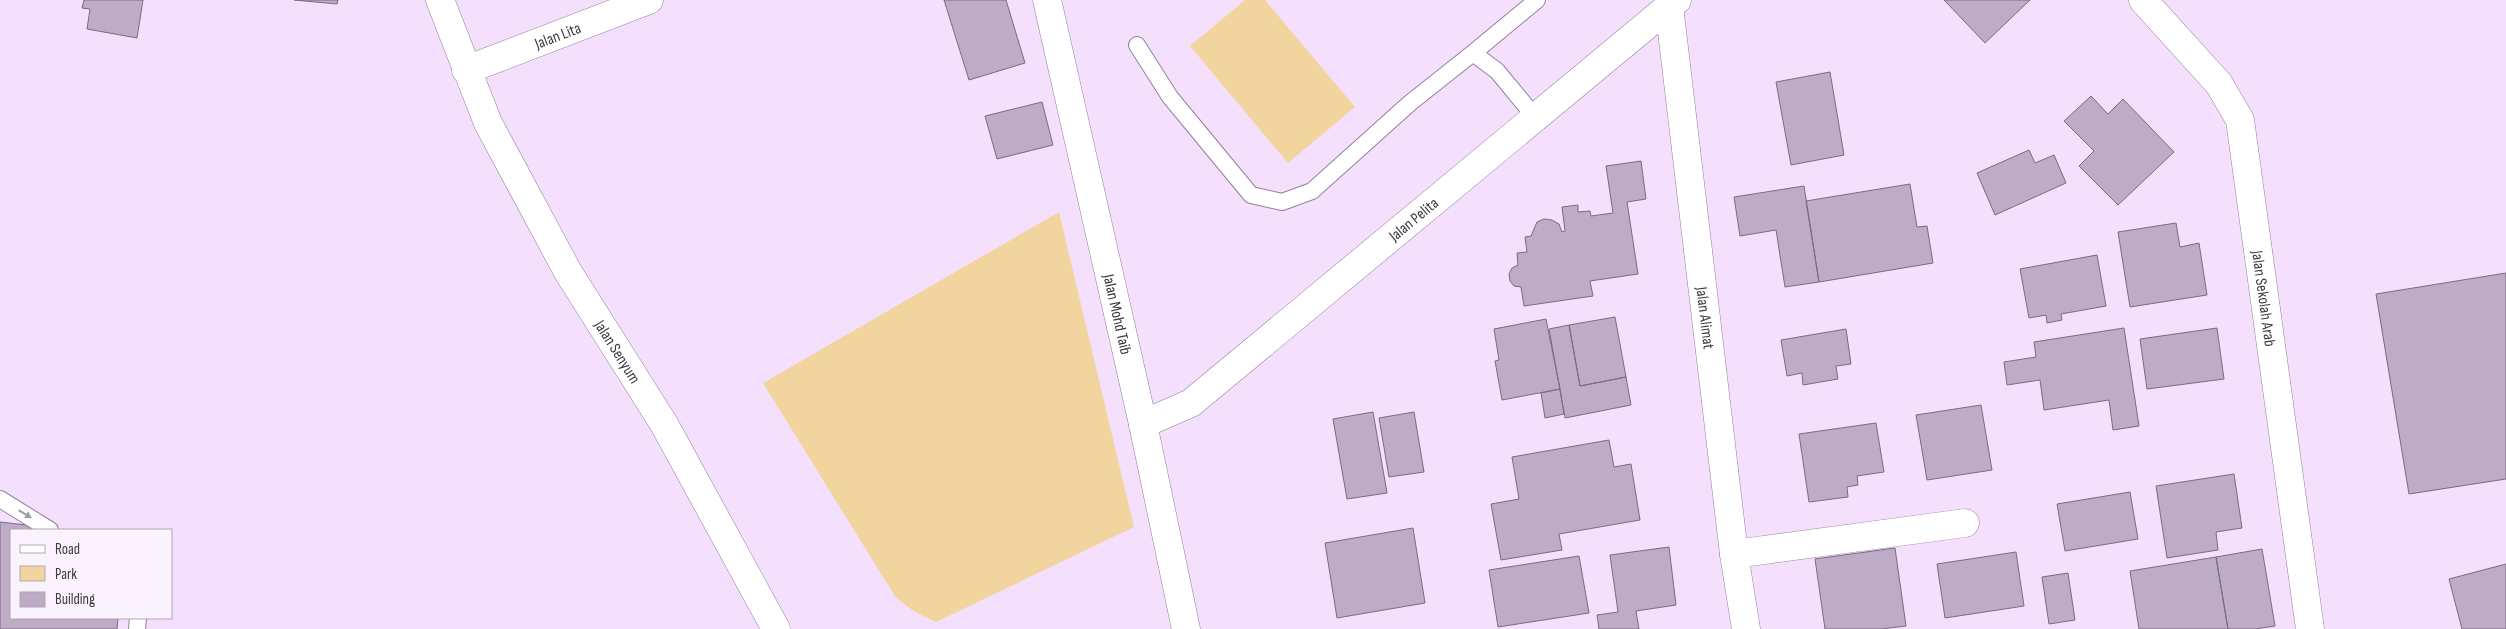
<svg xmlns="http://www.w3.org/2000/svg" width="2506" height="629" font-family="'Sofia Sans Condensed',sans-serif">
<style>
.green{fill:#f1d49e}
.building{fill:#beabc5;stroke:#7c6a82}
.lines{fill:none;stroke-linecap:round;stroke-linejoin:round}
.service-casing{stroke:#93819a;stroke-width:18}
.minor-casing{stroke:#93819a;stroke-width:29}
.service{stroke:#fff;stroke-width:16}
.minor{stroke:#fff;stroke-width:28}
.oneway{fill:#a09ca1}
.labels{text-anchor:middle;stroke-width:4;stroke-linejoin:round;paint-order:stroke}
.street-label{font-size:16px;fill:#403843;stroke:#faf2fd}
</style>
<rect width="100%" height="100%" fill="#f4e0fc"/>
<path class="green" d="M1245 0H1265L1355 107 1288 163 1190 46Z
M1059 212 1134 527 936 622 915 612 896 598 763 383Z"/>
<path class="building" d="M84 0H143L137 38 87 29 90 9 82 8Z
M294 0H338L337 4Z
M944 0H1006L1025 63 969 80Z
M1944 0H2030L1985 43Z
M1830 72 1844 155 1791 165 1776 82Z
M2091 96 2108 114 2123 99 2174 152 2118 205 2079 166 2094 151 2064 121Z
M1042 102 1053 145 997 159 985 116Z
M2029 150 2035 163 2054 155 2066 183 1995 215 1977 173Z
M1641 161 1646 199 1627 202 1638 274 1590 281 1593 296 1524 306 1521 287 1514 286 1510 281 1509 274 1512 268 1518 265 1517 253 1527 252 1525 237 1531 236 1537 222 1544 219 1552 220 1559 224 1562 232 1565 231 1562 207 1578 205V212L1590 211 1591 216 1613 213 1606 166Z
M1910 184 1917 227 1927 226 1933 263 1819 282 1806 201Z
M1804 186 1819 282 1785 287 1776 230 1740 236 1734 197Z
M2176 223 2180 247 2199 243 2207 295 2130 307 2118 232Z
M2097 255 2106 306 2061 314 2062 320 2047 323 2046 315 2029 318 2020 269Z
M2506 273V479L2409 494 2376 294Z
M1615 317 1626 377 1580 386 1569 325Z
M1546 319 1560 389 1502 400 1495 361 1499 360 1494 329Z
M1569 325 1580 386 1626 377 1631 405 1565 418 1549 329Z
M2124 328 2139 426 2113 430 2109 400 2044 410 2040 380 2007 385 2004 362 2036 357 2034 342Z
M2217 328 2224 379 2147 389 2140 339Z
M1846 329 1851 364 1836 366 1838 379 1803 385 1802 373 1787 376 1781 340Z
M1560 389 1564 414 1545 418 1541 393Z
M1981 405 1992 470 1927 480 1916 415Z
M1373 412 1387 493 1347 499 1333 419Z
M1414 412 1424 472 1389 477 1379 418Z
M1876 423 1884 472 1857 476 1858 485 1847 487 1848 497 1809 502 1799 434Z
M1609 440 1614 467 1631 464 1640 520 1559 534 1562 550 1501 560 1491 504 1519 499 1512 457Z
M2234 474 2242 528 2216 532 2218 550 2167 558 2156 486Z
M2130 492 2138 539 2065 551 2057 504Z
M0 522 26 525 34 530H11V618H118L117 629H0Z
M1413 528 1425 603 1337 618 1325 543Z
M1669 547 1676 605 1636 611 1639 629H1599L1597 615 1618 612 1610 555Z
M1895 548 1906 626 1882 629H1825L1815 559Z
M2262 549 2275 626 2255 629H2228L2216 557Z
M2016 552 2024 606 1945 618 1937 564Z
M1579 556 1589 613 1498 627 1489 570Z
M2216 557 2228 629H2139L2130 571Z
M2506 564V629H2462L2449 579Z
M2068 573 2075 620 2049 624 2042 577Z"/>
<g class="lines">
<g class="service-casing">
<path id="service" d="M1137 45 1170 97 1251 195 1282 202 1312 191 1410 103 1473 53 1497 71 1535 117
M1473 53 1537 0
M0 499 50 530
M137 629 138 618"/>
</g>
<g class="minor-casing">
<g id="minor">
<path id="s1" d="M440 0 488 123 568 272 664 424 776 629"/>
<path id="s2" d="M1047 0 1143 424 1186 629"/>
<path id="s3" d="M2143 0 2219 84 2240 120 2310 629"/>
<path id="s4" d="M1669 6 1734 554 1746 629"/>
<path id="s5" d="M466 70 649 0"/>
<path id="s6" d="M1143 424 1191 403 1677 0"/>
<path d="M1734 554 1965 523"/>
</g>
</g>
<use href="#service" class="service"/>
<use href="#minor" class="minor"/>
</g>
<defs><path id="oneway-solid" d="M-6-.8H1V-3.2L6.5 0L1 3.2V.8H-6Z" transform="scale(1.25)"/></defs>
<use class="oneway" href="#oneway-solid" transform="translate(25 514) rotate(31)"/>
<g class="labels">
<g class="street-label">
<text dy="6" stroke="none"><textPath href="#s5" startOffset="98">Jalan Lita</textPath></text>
<text dy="6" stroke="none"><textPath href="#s6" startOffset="341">Jalan Pelita</textPath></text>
<text dy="6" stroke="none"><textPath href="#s3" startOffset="335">Jalan Sekolah Arab</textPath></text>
<text dy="6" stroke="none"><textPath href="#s2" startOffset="322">Jalan Mohd Taib</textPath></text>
<text dy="6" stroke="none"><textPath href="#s4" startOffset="314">Jalan Alimat</textPath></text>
<text dy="6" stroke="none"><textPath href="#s1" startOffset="395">Jalan Senyum</textPath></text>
</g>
</g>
<rect x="10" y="529" width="162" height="90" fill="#faf2fd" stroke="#b0a8b3"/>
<rect x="20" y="545" width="25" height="8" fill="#ffffff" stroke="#b0a8b3"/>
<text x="55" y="554" font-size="15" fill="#403843">Road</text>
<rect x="20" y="566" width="25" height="15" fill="#f1d49e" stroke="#b0a8b3"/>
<text x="55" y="579" font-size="15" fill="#403843">Park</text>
<rect x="20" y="592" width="25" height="15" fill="#beabc5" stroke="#b0a8b3"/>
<text x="55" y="604" font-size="15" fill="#403843">Building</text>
</svg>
